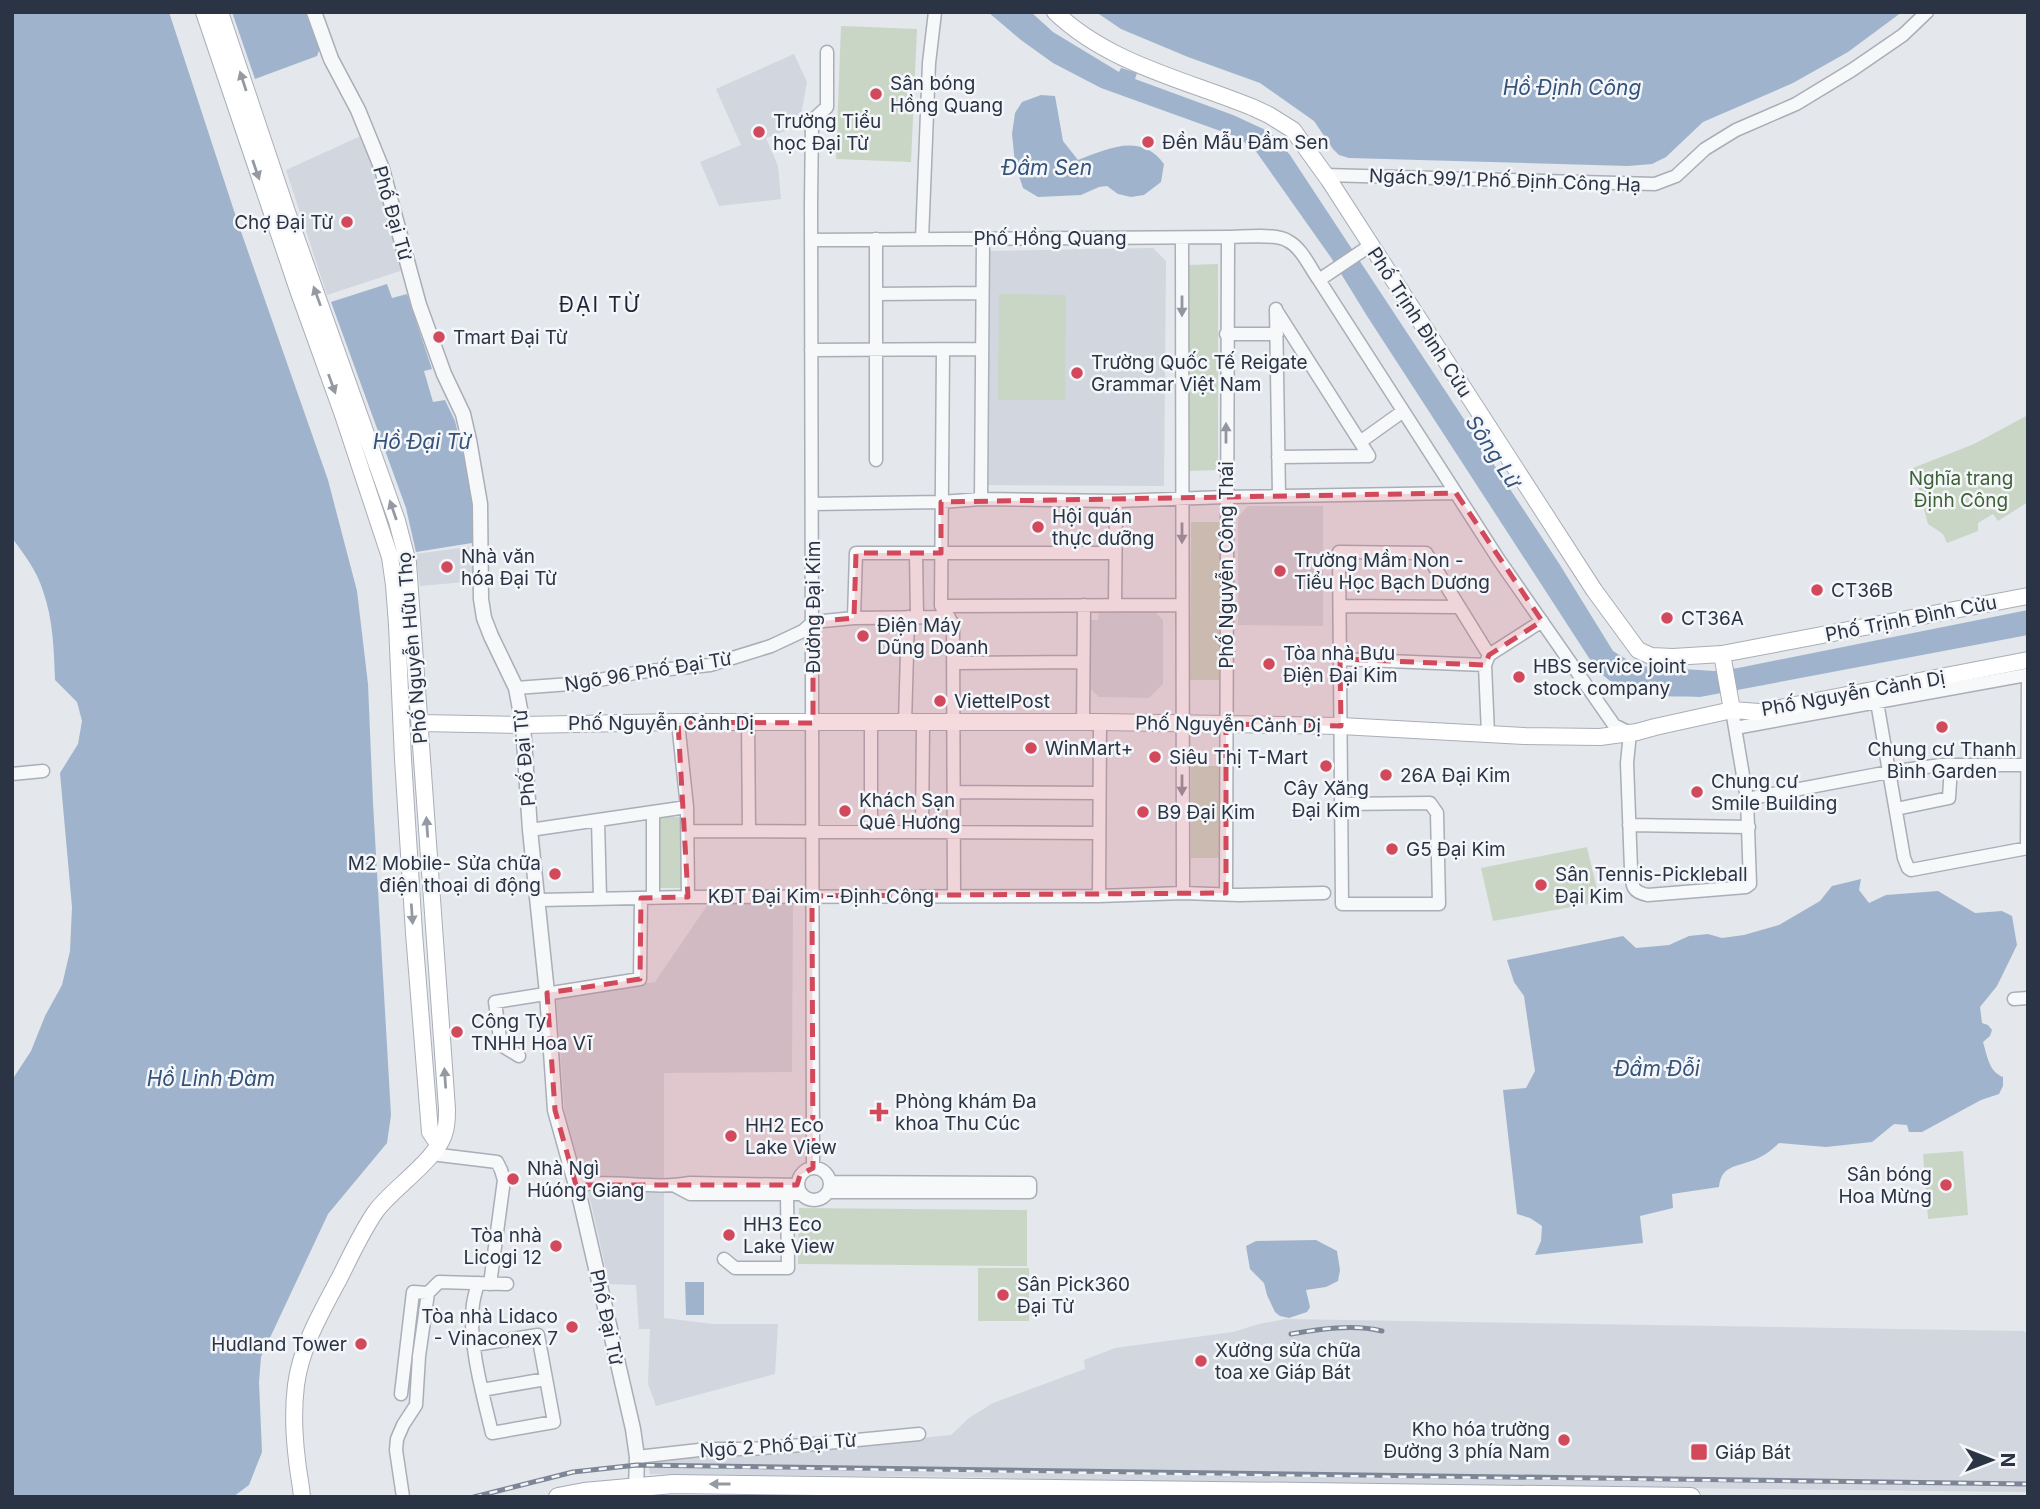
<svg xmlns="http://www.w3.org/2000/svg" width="2040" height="1509" font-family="Inter,sans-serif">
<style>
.built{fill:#d2d6de}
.green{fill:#c9d6c5}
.water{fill:#9fb4cc}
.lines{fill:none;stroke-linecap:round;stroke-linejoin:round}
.minor-casing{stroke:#a9aeb7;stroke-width:15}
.tertiary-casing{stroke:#a9aeb7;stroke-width:17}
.secondary-casing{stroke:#a9aeb7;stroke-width:18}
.primary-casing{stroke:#a3abb8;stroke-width:20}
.minor{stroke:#f7f8fa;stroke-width:12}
.tertiary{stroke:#f7f8fa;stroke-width:14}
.secondary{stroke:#fff;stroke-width:16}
.primary{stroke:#fff;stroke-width:18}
.rail-casing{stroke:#7d8696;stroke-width:5}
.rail{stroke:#f4f6f9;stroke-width:2.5;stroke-dasharray:8;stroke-linecap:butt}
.oneway{fill:#959aa2}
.oneway2{fill:#9196a0}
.marked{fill:#d1495b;fill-opacity:0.2;stroke:#d1495b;stroke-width:5;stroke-dasharray:14 9;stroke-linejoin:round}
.poi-dot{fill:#d1495b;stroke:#f4f6f9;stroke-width:2.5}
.labels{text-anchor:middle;stroke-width:5;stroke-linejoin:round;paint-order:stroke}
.poi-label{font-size:19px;fill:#2b3445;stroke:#f4f6f9;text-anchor:start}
.street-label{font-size:19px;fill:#2b3445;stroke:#f4f6f9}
.park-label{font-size:19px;fill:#3f6138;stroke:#f4f6f9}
.water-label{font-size:21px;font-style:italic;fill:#34527a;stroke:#f4f6f9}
.neighbourhood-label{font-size:21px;letter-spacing:2px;fill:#1d2536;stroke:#f4f6f9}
</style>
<rect width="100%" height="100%" fill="#e4e7ec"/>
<path class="built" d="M794 54 807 82 799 126 766 138 778 166 781 199 719 206 700 162 741 145 716 89Z
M363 135 379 174 403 270 327 295 286 170Z
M1153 248 1166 261 1164 486 988 485 990 251Z
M1248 506H1323V626L1238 625V517Z
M475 546 477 581 420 586 416 554Z
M1153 609 1163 620V684L1149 698 1099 697 1091 689 1090 620H1098L1099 611Z
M708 904H793L792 1072 664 1073V1318L713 1324H778L775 1374 656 1406 648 1384 650 1329H639L636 1285 609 1284 591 1203 565 1118 556 996 655 982Z
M1285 1319 2023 1331 2028 1333V1492L1144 1482 972 1477 650 1474 647 1457 760 1454 951 1435 969 1418 993 1403 1085 1369 1084 1360 1115 1348 1233 1332 1259 1324Z"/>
<path class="green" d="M841 26 917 29 911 162 836 159Z
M1218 264V470L1189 471V265Z
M999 294 1066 295 1065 400H998Z
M2028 415V502L1998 521 1993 514 1978 523V531L1947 543 1943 534 1928 524 1913 468 1974 444Z
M1191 522H1220L1219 680H1190Z
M1191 766H1219V858H1191Z
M659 817H681L683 888H660Z
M1587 847 1600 902 1493 921 1481 868Z
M1963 1151 1968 1215 1928 1219 1923 1154Z
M799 1208 1027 1210V1266L798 1264Z
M978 1268H1029V1321H978Z"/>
<path class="water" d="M12 12H169L238 223 328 480 357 591 368 684 373 803 391 1115 387 1143 328 1214 261 1357 259 1382 262 1452 249 1485 233 1497H12V1080L31 1051 45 1016 62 985 70 951 72 907 60 773 78 744 82 721 77 702 55 680C54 650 53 619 43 591 37 571 24 554 12 538Z
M232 12H305L320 48 317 56 255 79Z
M988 12H1031L1053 32 1119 72 1121 68 1137 73 1135 79 1233 115 1270 132 1290 155 1560 565 1613 651 1637 666 1714 671 1738 668 2028 610V635L1700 697C1667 696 1630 699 1604 676 1598 671 1594 664 1589 658L1367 316 1332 259 1255 150 1237 137 1101 88 1053 63 1021 40Z
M1096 12H1902L1848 52 1793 83 1703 122 1666 157 1652 164 1628 166 1349 158 1339 155 1333 149 1314 121 1260 83 1188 57 1121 29Z
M1041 95 1055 96 1063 141 1078 160C1107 149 1141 132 1164 164L1161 182 1144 195 1131 197 1118 194 1107 186 1099 187 1081 195 1038 197 1023 188 1015 164 1012 134 1015 113 1022 102Z
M387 284 392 298 407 294 432 369 424 371 433 402 445 400 455 421 472 491V543L416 552 406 508 331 302Z
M1861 879 1859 890 1869 903 1886 895 1938 891 1975 913 2002 911 2012 916 2017 945 1997 986 1980 1007 1982 1023 1988 1025 1992 1030 1990 1036 1983 1042C1987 1055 1989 1072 2003 1077V1086L1999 1094 1981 1100 1922 1132H1909L1907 1125 1894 1124 1872 1142 1826 1147 1779 1143C1771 1151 1761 1158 1751 1161 1734 1167 1721 1167 1719 1187L1672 1194 1673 1208 1640 1216 1643 1243 1535 1255 1541 1241 1542 1226 1530 1218 1517 1214 1503 1090 1526 1088 1535 1071 1524 996 1514 982 1507 960 1623 936 1636 948 1669 945 1689 936 1708 934 1722 938 1744 935 1779 925 1820 901 1832 886Z
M1316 1240 1337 1251 1340 1270 1338 1281 1326 1287 1306 1290 1310 1307 1307 1312 1289 1318 1280 1316 1275 1312 1267 1295 1264 1283 1250 1269 1246 1246 1256 1241Z
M685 1282H704V1315H686Z"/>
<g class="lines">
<g class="minor-casing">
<path id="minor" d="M1325 175 1655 184 1676 176 1705 149 1736 130 1796 104 1852 70 1903 35 1927 12
M1182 238 1183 893
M922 239 929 63 935 12
M811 240 1228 237C1243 237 1276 233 1288 241 1302 248 1310 268 1319 280L1499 560 1614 725 1630 733 1627 763 1631 869C1632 885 1631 892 1648 895L1746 887 1750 884 1747 799 1732 710
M1319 280 1371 245
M876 294 982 293
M1276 309 1279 496
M1276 310 1369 456
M1226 334H1277
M811 350 982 349
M943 350 941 606 953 624 954 896
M1360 442 1402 412
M1278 457 1369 456
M876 460V239
M981 499 983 239
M812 504 941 502 981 499 1116 501 1226 497 1456 493
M916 553 917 617
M1115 605 1116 501
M941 606 1182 605
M1340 606 1459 607
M854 618 856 553H1115
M1340 659 1485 665
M953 663 1083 662
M516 688 584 683 640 672 710 665 771 646 803 631 813 622 854 618 949 617
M1877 702 1904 858 1908 868 1911 870 2028 848
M678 722 687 807 688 897
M748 722 749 831
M1083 722 1084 605
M871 723V832
M905 723 908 617
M1735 728 2026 675
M1488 734 1485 665 1489 655 1542 621
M12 774 43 771
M954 792 1099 793
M1747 799 1889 772 1941 765H2027
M1343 804 1430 803 1437 813 1439 904H1342L1339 552 1426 553 1489 655
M1896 809 1949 798 1951 766
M653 812V898
M598 820 600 898
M1629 825 1749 827
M530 830 687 807
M688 831 1099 833
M922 832 923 724
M2027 848 2028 675
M1226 893 1228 237
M1099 896 1100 722
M539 900 688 897 1099 896 1183 893 1239 895 1324 893
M2014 999 2028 998
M519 1056 501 1045 495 1002 640 979 641 898
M431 1154 497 1162 501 1170 504 1180 490 1284
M798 1184a16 16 0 1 1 32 0a16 16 0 1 1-32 0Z
M813 1168 811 204 812 121 827 107V52
M576 1185C614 1179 652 1190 690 1183L797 1185
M675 1186 690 1194H801
M828 1192H1030V1183L830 1182
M724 1259 735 1268H788L787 1195
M474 1345 538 1335 554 1422 492 1433C483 1395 468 1343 473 1304 474 1297 476 1290 478 1283
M482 1390 546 1379
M401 1394 413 1292 428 1293
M637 1457 708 1449H750L816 1444 919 1434
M403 1497 396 1450 397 1439 403 1425 416 1405 419 1356 428 1293 439 1282 507 1284"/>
</g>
<g class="tertiary-casing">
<path id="tertiary" d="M314 12 331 59 358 110 382 169 419 305 444 374 463 414 469 440 480 504 481 599 484 618 491 636 516 688 523 725 530 830 547 993 555 1110 581 1203 633 1429 637 1457 636 1488"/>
</g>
<g class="secondary-casing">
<path id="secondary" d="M204 12 298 290 342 412 390 557 394 585 397 625 403 759 414 933 430 1132 438 1144
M220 12 287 212 397 521 408 563 447 1109C447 1116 447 1124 445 1131 439 1158 393 1188 376 1211 362 1231 351 1255 340 1277 322 1311 301 1346 296 1385 293 1409 294 1436 297 1460 298 1472 301 1484 302 1497
M1055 12C1109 64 1186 80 1254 108L1269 115 1293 130 1329 180 1594 590 1638 650 1651 656 1673 657 1722 654 2028 596
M1722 654 1732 710
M420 723 523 725 678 722H1100L1341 726 1524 736 1600 737 1637 732 1655 727 1732 710 1759 712 2028 660"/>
</g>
<g class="primary-casing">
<path id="primary" d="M558 1497 584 1492 673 1484 1691 1497"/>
</g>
<use href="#minor" class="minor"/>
<use href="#tertiary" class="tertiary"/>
<use href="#secondary" class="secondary"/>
<use href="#primary" class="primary"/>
<g class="rail-casing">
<path id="rail" d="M1291 1334C1320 1329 1353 1324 1382 1331
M474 1497 573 1472 637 1465C1100 1475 1564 1478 2028 1484"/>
</g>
<use href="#rail" class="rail"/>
</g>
<defs><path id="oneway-solid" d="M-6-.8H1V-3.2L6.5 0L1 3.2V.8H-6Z" transform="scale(1.75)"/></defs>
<g class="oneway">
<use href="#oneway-solid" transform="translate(243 81) rotate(-108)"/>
<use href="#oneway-solid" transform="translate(256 170) rotate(71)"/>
<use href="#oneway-solid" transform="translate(317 296) rotate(-110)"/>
<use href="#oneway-solid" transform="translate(332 384) rotate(70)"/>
<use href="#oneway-solid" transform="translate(393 510) rotate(-109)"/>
<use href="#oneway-solid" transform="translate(427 827) rotate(-94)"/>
<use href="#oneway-solid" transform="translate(412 914) rotate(86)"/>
<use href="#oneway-solid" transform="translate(445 1078) rotate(-94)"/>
<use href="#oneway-solid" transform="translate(720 1484) rotate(-180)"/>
</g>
<g class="oneway2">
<use href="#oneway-solid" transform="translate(1182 306) rotate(90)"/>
<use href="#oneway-solid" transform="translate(1226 433) rotate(-90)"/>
<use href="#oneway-solid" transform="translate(1182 533) rotate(90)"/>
<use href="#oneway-solid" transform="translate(1182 785) rotate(90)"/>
</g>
<path class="marked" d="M1456 493 1542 621 1489 655 1485 665 1340 659 1341 726 1226 724V893L812 896 813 1168 800 1175 797 1185H576L555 1110 547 993 640 979 641 898 688 897 678 722 813 723V622L854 618 856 553H941V502Z"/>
<g class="poi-dot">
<circle cx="876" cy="94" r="7"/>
<circle cx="759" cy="132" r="7"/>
<circle cx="1148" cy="142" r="7"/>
<circle cx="347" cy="222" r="7"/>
<circle cx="439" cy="337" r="7"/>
<circle cx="1077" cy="373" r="7"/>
<circle cx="1038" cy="527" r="7"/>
<circle cx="447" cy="567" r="7"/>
<circle cx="1280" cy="571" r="7"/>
<circle cx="1817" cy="590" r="7"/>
<circle cx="1667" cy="618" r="7"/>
<circle cx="863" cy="636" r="7"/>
<circle cx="1269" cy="664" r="7"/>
<circle cx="1519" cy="677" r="7"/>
<circle cx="940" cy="701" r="7"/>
<circle cx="1942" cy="727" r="7"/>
<circle cx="1031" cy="748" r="7"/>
<circle cx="1155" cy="757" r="7"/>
<circle cx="1326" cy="766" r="7"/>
<circle cx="1386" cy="775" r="7"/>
<circle cx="1697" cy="792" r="7"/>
<circle cx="845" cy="811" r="7"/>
<circle cx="1143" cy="812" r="7"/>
<circle cx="1392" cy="849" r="7"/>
<circle cx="555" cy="874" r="7"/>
<circle cx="1541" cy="885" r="7"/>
<circle cx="457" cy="1032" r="7"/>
<path d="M875.5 1101.5h7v7h7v7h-7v7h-7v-7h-7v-7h7z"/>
<circle cx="731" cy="1136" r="7"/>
<circle cx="513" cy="1179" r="7"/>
<circle cx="1946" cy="1185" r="7"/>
<circle cx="729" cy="1235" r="7"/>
<circle cx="556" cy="1246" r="7"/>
<circle cx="1003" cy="1295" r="7"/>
<circle cx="572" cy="1327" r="7"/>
<circle cx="361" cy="1344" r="7"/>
<circle cx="1201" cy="1361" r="7"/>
<circle cx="1564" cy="1440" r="7"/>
<rect x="1690" y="1443" width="18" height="18" rx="3.5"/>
</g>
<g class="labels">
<g class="poi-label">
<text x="890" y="90">Sân bóng<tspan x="890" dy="22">Hồng Quang</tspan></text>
<text x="773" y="128">Trường Tiểu<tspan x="773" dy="22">học Đại Từ</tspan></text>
<text x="1162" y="149">Đền Mẫu Đầm Sen</text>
<text x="333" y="229" text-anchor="end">Chợ Đại Từ</text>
<text x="453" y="344">Tmart Đại Từ</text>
<text x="1091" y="369">Trường Quốc Tế Reigate<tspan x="1091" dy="22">Grammar Việt Nam</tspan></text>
<text x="1052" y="523">Hội quán<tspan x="1052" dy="22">thực dưỡng</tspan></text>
<text x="461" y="563">Nhà văn<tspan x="461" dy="22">hóa Đại Từ</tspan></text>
<text x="1294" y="567">Trường Mầm Non -<tspan x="1294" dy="22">Tiểu Học Bạch Dương</tspan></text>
<text x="1831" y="597">CT36B</text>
<text x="1681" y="625">CT36A</text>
<text x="877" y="632">Điện Máy<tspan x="877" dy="22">Dũng Doanh</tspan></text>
<text x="1283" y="660">Tòa nhà Bưu<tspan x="1283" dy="22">Điện Đại Kim</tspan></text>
<text x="1533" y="673">HBS service joint<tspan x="1533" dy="22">stock company</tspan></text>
<text x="954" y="708">ViettelPost</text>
<text x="1045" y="755">WinMart+</text>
<text x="1942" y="756" text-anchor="middle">Chung cư Thanh<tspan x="1942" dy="22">Bình Garden</tspan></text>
<text x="1169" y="764">Siêu Thị T-Mart</text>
<text x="1400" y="782">26A Đại Kim</text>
<text x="1711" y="788">Chung cư<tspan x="1711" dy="22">Smile Building</tspan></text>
<text x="1326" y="795" text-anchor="middle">Cây Xăng<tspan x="1326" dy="22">Đại Kim</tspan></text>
<text x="859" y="807">Khách Sạn<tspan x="859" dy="22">Quê Hương</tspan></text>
<text x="1157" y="819">B9 Đại Kim</text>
<text x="1406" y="856">G5 Đại Kim</text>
<text x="541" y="870" text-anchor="end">M2 Mobile- Sửa chữa<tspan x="541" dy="22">điện thoại di động</tspan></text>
<text x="1555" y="881">Sân Tennis-Pickleball<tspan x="1555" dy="22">Đại Kim</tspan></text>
<text x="471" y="1028">Công Ty<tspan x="471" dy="22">TNHH Hoa Vĩ</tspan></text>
<text x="895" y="1108">Phòng khám Đa<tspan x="895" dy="22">khoa Thu Cúc</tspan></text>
<text x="745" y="1132">HH2 Eco<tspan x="745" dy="22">Lake View</tspan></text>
<text x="527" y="1175">Nhà Ngì<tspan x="527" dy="22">Húóng Giang</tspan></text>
<text x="1932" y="1181" text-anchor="end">Sân bóng<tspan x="1932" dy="22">Hoa Mừng</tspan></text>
<text x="743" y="1231">HH3 Eco<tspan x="743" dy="22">Lake View</tspan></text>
<text x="542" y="1242" text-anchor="end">Tòa nhà<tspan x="542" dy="22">Licogi 12</tspan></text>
<text x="1017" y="1291">Sân Pick360<tspan x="1017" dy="22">Đại Từ</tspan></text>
<text x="558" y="1323" text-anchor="end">Tòa nhà Lidaco<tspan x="558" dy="22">- Vinaconex 7</tspan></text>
<text x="347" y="1351" text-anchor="end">Hudland Tower</text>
<text x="1215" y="1357">Xưởng sửa chữa<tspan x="1215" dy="22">toa xe Giáp Bát</tspan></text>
<text x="1550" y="1436" text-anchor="end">Kho hóa trường<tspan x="1550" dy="22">Đường 3 phía Nam</tspan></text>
<text x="1715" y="1459">Giáp Bát</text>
</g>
<g class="street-label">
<text transform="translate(1505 180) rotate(2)" y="7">Ngách 99/1 Phố Định Công Hạ</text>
<text transform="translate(393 213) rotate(74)" y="7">Phố Đại Từ</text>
<text x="1050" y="245">Phố Hồng Quang</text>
<text transform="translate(1420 322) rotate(57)" y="7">Phố Trịnh Đình Cửu</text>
<text transform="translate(1226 565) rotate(-90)" y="7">Phố Nguyễn Công Thái</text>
<text transform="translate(813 607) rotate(-90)" y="7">Đường Đại Kim</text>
<text transform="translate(1911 618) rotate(-11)" y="7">Phố Trịnh Đình Cửu</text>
<text transform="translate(412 648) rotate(-95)" y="7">Phố Nguyễn Hữu Thọ</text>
<text transform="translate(648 671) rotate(-9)" y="7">Ngõ 96 Phố Đại Từ</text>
<text transform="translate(1853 693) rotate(-10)" y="7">Phố Nguyễn Cảnh Dị</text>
<text x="661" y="730">Phố Nguyễn Cảnh Dị</text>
<text transform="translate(1228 724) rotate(1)" y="7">Phố Nguyễn Cảnh Dị</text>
<text transform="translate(524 758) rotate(-95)" y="7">Phố Đại Từ</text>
<text x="821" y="903">KĐT Đại Kim - Định Công</text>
<text transform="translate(607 1317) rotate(78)" y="7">Phố Đại Từ</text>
<text transform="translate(778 1445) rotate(-4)" y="7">Ngõ 2 Phố Đại Từ</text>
</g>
<g class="park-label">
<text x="1961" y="485">Nghĩa trang<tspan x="1961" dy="22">Định Công</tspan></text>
</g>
<g class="water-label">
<text x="1572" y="95">Hồ Định Công</text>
<text x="1047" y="175">Đầm Sen</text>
<text x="422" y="449">Hồ Đại Từ</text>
<text transform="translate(1493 452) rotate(57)" y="7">Sông Lừ</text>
<text x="1657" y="1076">Đầm Đỗi</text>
<text x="211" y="1086">Hồ Linh Đàm</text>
</g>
<g class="neighbourhood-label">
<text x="600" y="312">ĐẠI TỪ</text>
</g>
</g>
<rect width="2040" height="1509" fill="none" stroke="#2b3445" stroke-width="28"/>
<g transform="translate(1991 1460) rotate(90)" stroke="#f4f6f9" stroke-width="5" paint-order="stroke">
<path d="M0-5L12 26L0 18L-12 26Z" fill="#2b3445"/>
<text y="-10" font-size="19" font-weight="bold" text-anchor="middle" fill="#2b3445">N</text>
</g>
</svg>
